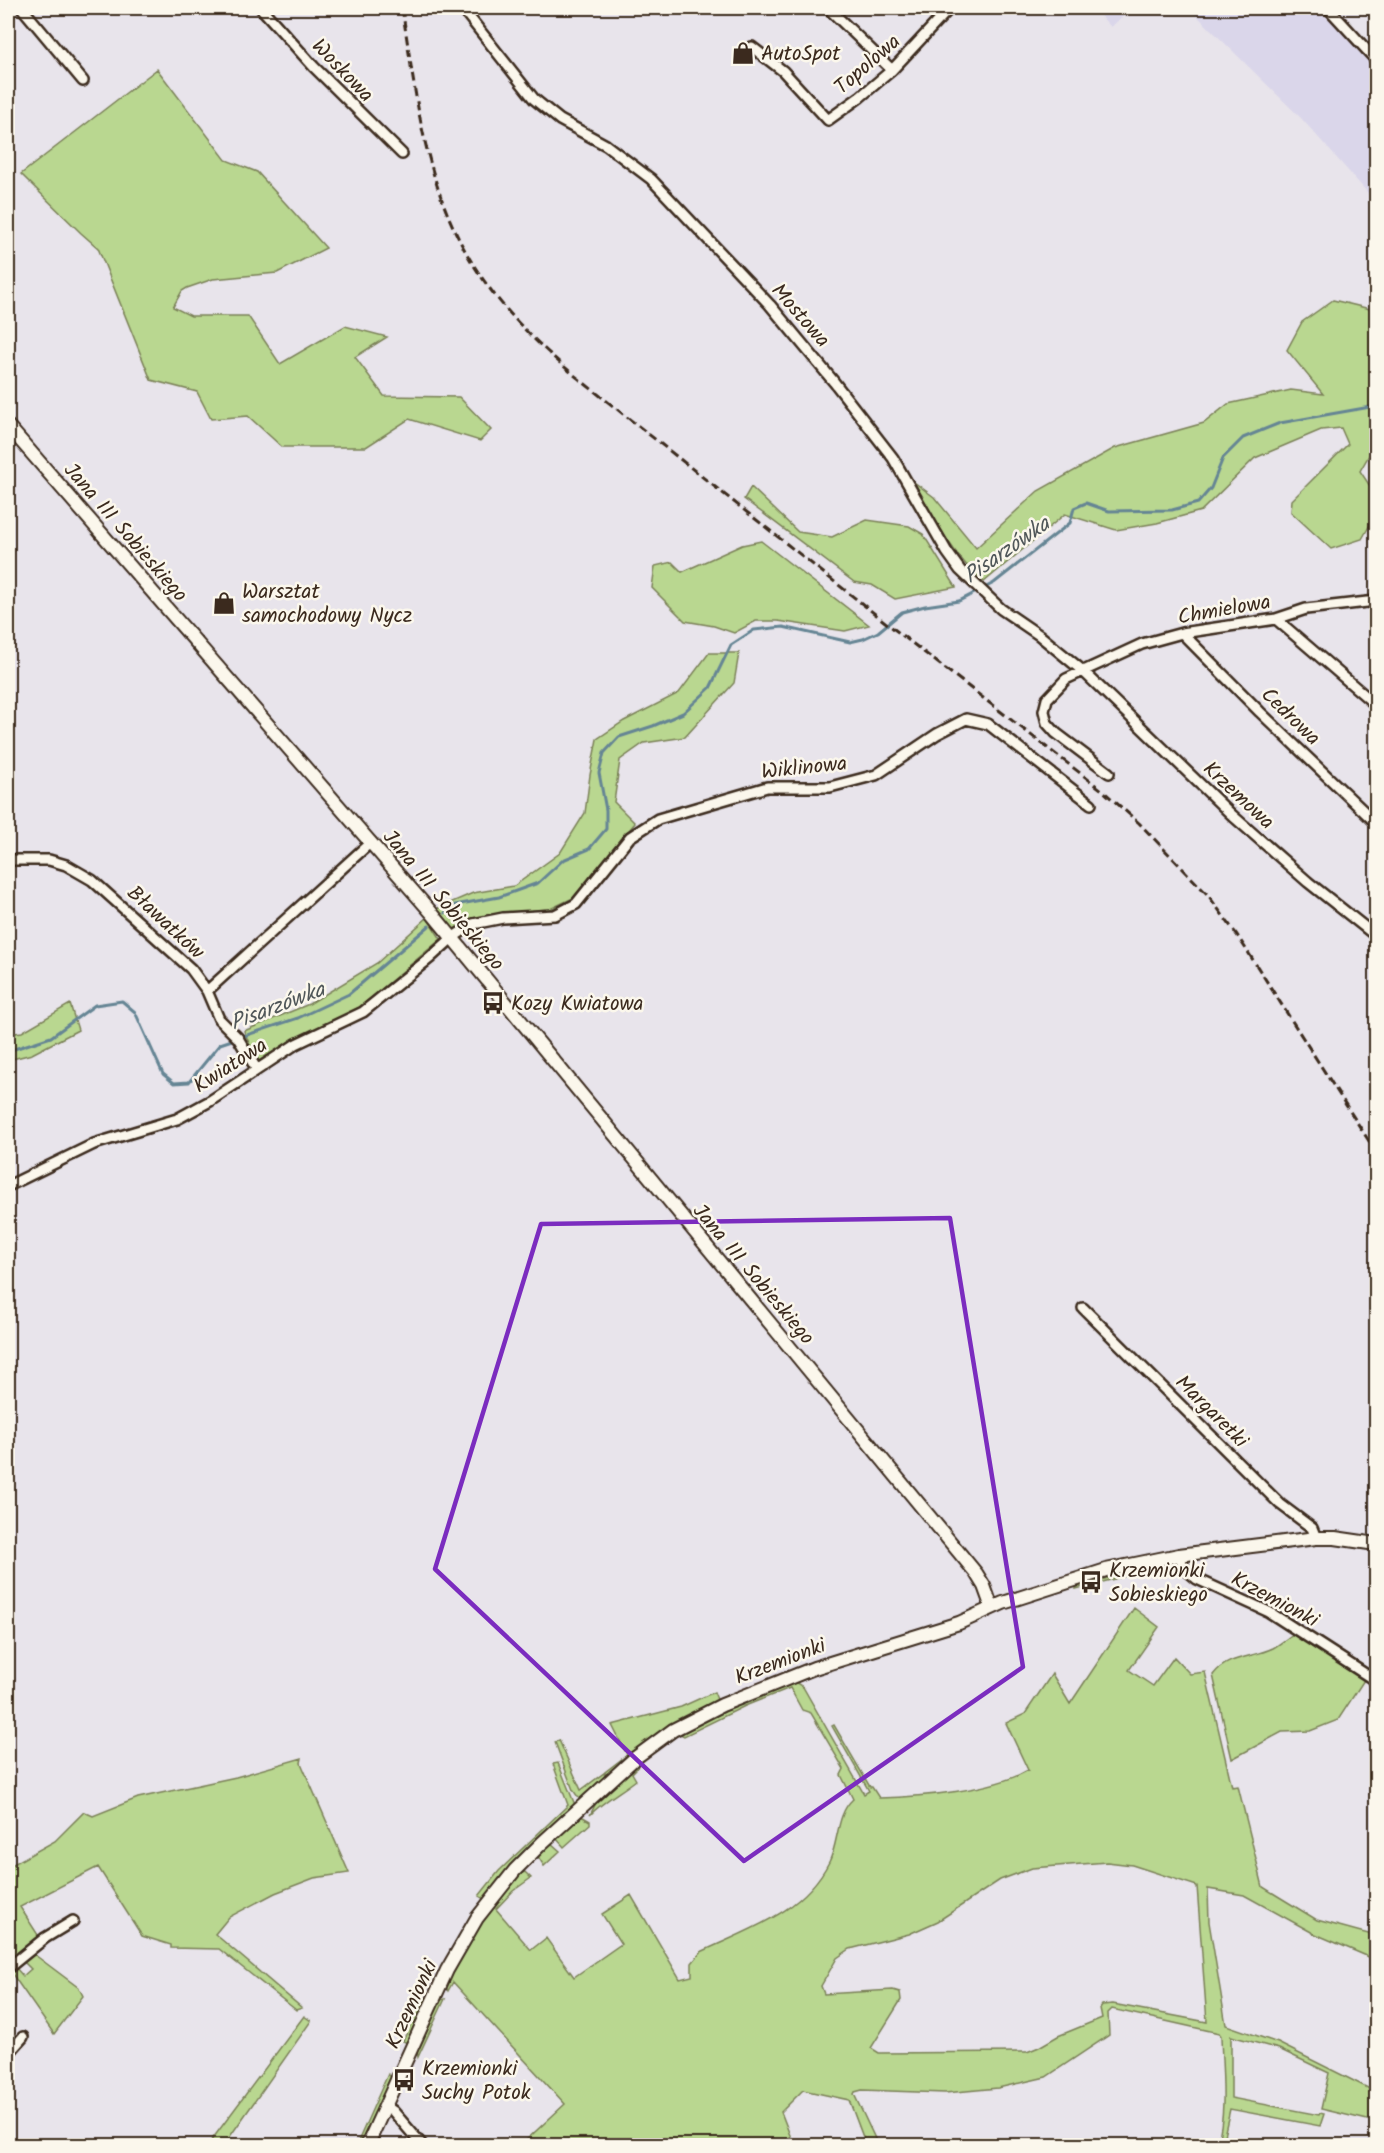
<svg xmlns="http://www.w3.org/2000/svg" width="1384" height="2153" font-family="Kalam,sans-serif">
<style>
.built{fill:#dad6ea}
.green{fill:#b9d790;stroke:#7a8057;stroke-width:1.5;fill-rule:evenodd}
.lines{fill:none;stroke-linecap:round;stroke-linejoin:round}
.stream{stroke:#658594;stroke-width:3}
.street-casing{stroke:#3b2a1e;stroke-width:14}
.secondary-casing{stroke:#3b2a1e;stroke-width:16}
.street{stroke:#fbf7ec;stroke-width:9}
.secondary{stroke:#fbf7ec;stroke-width:12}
.rail{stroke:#3b2a1e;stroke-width:3;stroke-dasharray:9 4.5;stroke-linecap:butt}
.marked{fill:none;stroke:#7b2cbf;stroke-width:4.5;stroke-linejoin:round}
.labels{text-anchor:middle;stroke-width:5;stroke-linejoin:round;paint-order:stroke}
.poi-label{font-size:21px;fill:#3b2a1e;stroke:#fbf7ec;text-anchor:start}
.street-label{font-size:21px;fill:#3b2a1e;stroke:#fbf7ec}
.water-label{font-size:22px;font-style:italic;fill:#505759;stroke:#fbf7ec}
</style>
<rect width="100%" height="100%" fill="#e8e4eb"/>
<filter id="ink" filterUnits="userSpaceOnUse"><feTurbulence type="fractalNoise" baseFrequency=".0167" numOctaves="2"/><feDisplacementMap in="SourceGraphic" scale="12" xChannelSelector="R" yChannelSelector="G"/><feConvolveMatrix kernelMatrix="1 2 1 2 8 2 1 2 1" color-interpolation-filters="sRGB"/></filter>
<g filter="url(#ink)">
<path class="built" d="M1093 8H1132L1111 27Z
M1189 8H1322L1376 68V202L1301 118Z"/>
<path class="green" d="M157 69 226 160 257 172 326 248 277 273 213 279 187 288 182 291 173 307 191 316H248L280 364 345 326 387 337 355 357 384 396 459 397 491 430 480 441 409 419 366 447H282L248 416 211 419 197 392 151 380 98 248 81 233 21 174Z
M1333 300 1370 309 1376 316V443L1360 471 1376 495V514L1362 539 1331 549 1291 512 1292 500 1348 444 1341 428 1321 430 1255 458 1201 511 1157 523 1116 530 1065 514 984 582C953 557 933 517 914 482L934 497 976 548 1038 491 1115 448 1204 423 1228 404 1291 390 1323 394 1287 350 1302 322Z
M751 487 798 532 832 537 867 520 909 526 923 534 956 587 895 599 872 585 854 582 744 499Z
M761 541 869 625 845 631 778 621H756L734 633 714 626 685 621 652 588 655 566 672 562 682 572 742 545Z
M709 653H739L734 683 685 737 644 743 620 760 614 802 635 823 573 898 550 909 508 913 473 919 453 930 436 909 473 893 514 886 560 853 585 813 590 775 597 739 624 721 679 693Z
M427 918 441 939 360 1007 293 1041 257 1062 244 1031 309 1004 377 963Z
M70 1004 78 1030 32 1054 8 1060V1034L22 1032Z
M1173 1563 1171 1568 1165 1569 1160 1567 1076 1589V1587L1118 1575Z
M1134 1608 1159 1627 1129 1670 1153 1686 1174 1657 1190 1674 1205 1672 1232 1787 1238 1786 1263 1887 1317 1920 1376 1936V1960L1313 1933 1244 1895 1208 1889 1209 1922 1226 2025 1278 2043 1376 2092V2122L1321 2109 1329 2073 1279 2049 1231 2036V2098L1319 2115 1320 2113 1324 2114 1320 2126 1230 2109 1222 2145H1217C1227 2111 1222 2072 1221 2036L1219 2033 1112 2009 1108 2013 1109 2035 1046 2077 998 2088 945 2093 862 2090 855 2092 854 2094 878 2145H866L849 2100 803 2090 781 2112 791 2138 786 2141 787 2145H521L565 2104 453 1982 448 1991 446 1987 474 1932 517 1875 525 1872 531 1878 513 1891 496 1909 531 1950 546 1938 574 1977 621 1944 602 1914 631 1895 680 1979 692 1976V1963L701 1952C749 1929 803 1913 829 1862 839 1842 836 1814 853 1799L841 1775 844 1769 811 1713 802 1710 790 1688 745 1706 684 1736 678 1733 699 1722 795 1682 803 1687 864 1794 869 1791 832 1726 834 1725 870 1787H872L879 1798C919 1797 994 1791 1028 1770L1006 1723 1025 1714 1052 1674 1070 1704ZM1107 1862 1132 1865 1197 1886 1207 2022 1113 2004 1102 2005 1100 2008 1102 2018 1058 2036 1039 2047 1027 2052 879 2053 871 2048 901 2000 900 1992 893 1990 824 1994 821 1986 837 1958 850 1949 909 1934 938 1921 1000 1880 1032 1868Z
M1293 1634 1364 1680 1338 1720 1310 1731 1282 1732 1232 1759 1213 1675C1228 1655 1253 1658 1273 1648 1280 1644 1287 1638 1293 1634Z
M714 1692 718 1702 688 1716 669 1727 607 1775 605 1772 627 1755 612 1725 681 1707Z
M559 1740 581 1790 604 1773 606 1777 580 1800 573 1790 555 1742Z
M302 1758 301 1763 349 1873 314 1878 275 1893 229 1917 215 1934 302 2008 296 2010 219 1949 171 1948V1945L142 1936 98 1867 20 1907 40 1938 8 1964V1867L55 1841 84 1812 93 1816 138 1798 236 1777Z
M558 1763 575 1805 505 1874 484 1899 479 1896 499 1871 568 1805 553 1764Z
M634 1766 638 1767 632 1773 636 1780C621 1792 603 1801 590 1815L599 1797Z
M583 1817 590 1821V1824L564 1847 556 1838 577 1818Z
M551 1843 560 1851 544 1866 537 1855Z
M35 1955 79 1988 83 1996 54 2034 10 1971 8 1973 15 1967 23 1976 31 1969 24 1962 31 1956Z
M442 1966 443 1967 408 2043 403 2041 423 1998 428 1997Z
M445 1999 418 2057 417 2049 439 2000Z
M304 2016 311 2021 224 2145H208Z
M388 2074 392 2078 359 2145 356 2146Z"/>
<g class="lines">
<path class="stream" d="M445 913 455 905 499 897 538 883 563 860 589 849 606 829V810L599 773 604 753 619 737 653 726 683 713 710 688 731 645 754 630 783 627 850 642 863 639 878 632 902 612 925 606 959 601 994 583 1070 523 1074 508 1086 503 1109 511 1172 510 1198 503 1211 488 1223 458 1243 438 1280 423 1376 406
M8 1051 51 1037 95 1005 122 1001 135 1012 163 1074 174 1083 189 1082 220 1044 298 1018 349 994 429 926"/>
<g class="street-casing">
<path id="street" d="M22 8 83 81
M261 8 314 67 402 154
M462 8 534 99 560 120 606 145 651 179 770 305 834 382 893 458 947 552 960 570 1001 609 1039 635 1084 672 1233 816 1308 882 1376 936
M828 8 892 70
M1328 8 1376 60
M752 47 783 71 828 120 860 97 892 70 950 8
M1276 619 1376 705
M1182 633 1260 712 1376 823
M1109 773 1056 733 1047 723 1044 711 1047 699 1066 679 1142 644 1182 633 1276 619 1306 609 1376 601
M8 860H49L66 865 92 880 191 969 207 991 219 1019 238 1038 257 1070
M207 991 371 842
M8 1186 94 1144 177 1119 210 1101 296 1044 363 1012 430 958 452 938 473 924 503 918 555 915 576 904 630 837 658 819 767 787H830L876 775 937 734 966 719 988 724 1091 804
M1083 1308 1280 1504 1312 1528 1316 1538
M1179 1555 1184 1568 1197 1579 1269 1612 1376 1681
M8 1968 45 1938 73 1921
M8 2054 23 2037
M385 2106 393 2111 423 2146"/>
</g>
<g class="secondary-casing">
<path id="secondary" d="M8 426 431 912 976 1573 984 1586 992 1608
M367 2146 447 1970 477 1918 515 1870 542 1843 635 1758 673 1730 722 1705 814 1668 959 1623 1003 1603 1106 1570 1179 1555 1316 1538H1335L1376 1544"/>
</g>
<use href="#street" class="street"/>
<use href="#secondary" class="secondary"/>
<path class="rail" d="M402 8C415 88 423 172 462 245 489 296 530 338 574 375L894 629 1102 790 1139 823 1208 895 1237 935 1376 1152"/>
</g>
</g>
<path class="marked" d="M950 1218 1023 1667 744 1861 435 1569 541 1224Z"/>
<defs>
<g id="shop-bare" transform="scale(1.8)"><path d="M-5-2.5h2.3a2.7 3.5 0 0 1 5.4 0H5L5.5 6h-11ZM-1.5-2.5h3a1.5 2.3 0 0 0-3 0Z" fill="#3b2a1e" stroke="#fbf7ec" stroke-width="2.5" paint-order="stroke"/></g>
<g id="bus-bare" transform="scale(1.8)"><path d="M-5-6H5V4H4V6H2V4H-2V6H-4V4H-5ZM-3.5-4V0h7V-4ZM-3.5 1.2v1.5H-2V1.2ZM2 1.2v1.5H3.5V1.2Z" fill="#3b2a1e" stroke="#fbf7ec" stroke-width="2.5" paint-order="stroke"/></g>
</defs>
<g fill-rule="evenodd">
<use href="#shop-bare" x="743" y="53"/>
<use href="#shop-bare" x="224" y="603"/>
<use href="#bus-bare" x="493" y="1003"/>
<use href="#bus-bare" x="1091" y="1582"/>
<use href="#bus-bare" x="404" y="2080"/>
</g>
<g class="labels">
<g class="poi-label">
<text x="761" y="60">AutoSpot</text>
<text x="242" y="598">Warsztat<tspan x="242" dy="24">samochodowy Nycz</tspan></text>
<text x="511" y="1010">Kozy Kwiatowa</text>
<text x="1109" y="1577">Krzemionki<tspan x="1109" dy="24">Sobieskiego</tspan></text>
<text x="422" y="2075">Krzemionki<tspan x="422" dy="24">Suchy Potok</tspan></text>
</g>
<g class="street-label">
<text transform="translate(867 64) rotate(-41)" y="7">Topolowa</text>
<text transform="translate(343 70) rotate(46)" y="7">Woskowa</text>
<text transform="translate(801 315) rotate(49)" y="7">Mostowa</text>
<text transform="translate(126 532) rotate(49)" y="7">Jana III Sobieskiego</text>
<text transform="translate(1224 609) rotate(-10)" y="7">Chmielowa</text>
<text transform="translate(1291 716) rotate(44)" y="7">Cedrowa</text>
<text transform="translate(804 767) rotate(-6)" y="7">Wiklinowa</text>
<text transform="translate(1239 795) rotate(43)" y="7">Krzemowa</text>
<text transform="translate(444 900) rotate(50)" y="7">Jana III Sobieskiego</text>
<text transform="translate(166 922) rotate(43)" y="7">Bławatków</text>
<text transform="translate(230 1065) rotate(-33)" y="7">Kwiatowa</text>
<text transform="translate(754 1274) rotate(50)" y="7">Jana III Sobieskiego</text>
<text transform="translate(1212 1411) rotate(45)" y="7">Margaretki</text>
<text transform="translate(1275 1599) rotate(28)" y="7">Krzemionki</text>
<text transform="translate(780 1661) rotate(-21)" y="7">Krzemionki</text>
<text transform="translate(411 2004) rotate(-65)" y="7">Krzemionki</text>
</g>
<g class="water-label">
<text transform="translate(1006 549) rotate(-35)" y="8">Pisarzówka</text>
<text transform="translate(277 1005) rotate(-21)" y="8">Pisarzówka</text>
</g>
</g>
<rect width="1384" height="2153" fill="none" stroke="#fbf7ec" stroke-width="30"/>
<rect x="15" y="15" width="1354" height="2123" fill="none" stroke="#3b2a1e" stroke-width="2" filter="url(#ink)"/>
</svg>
